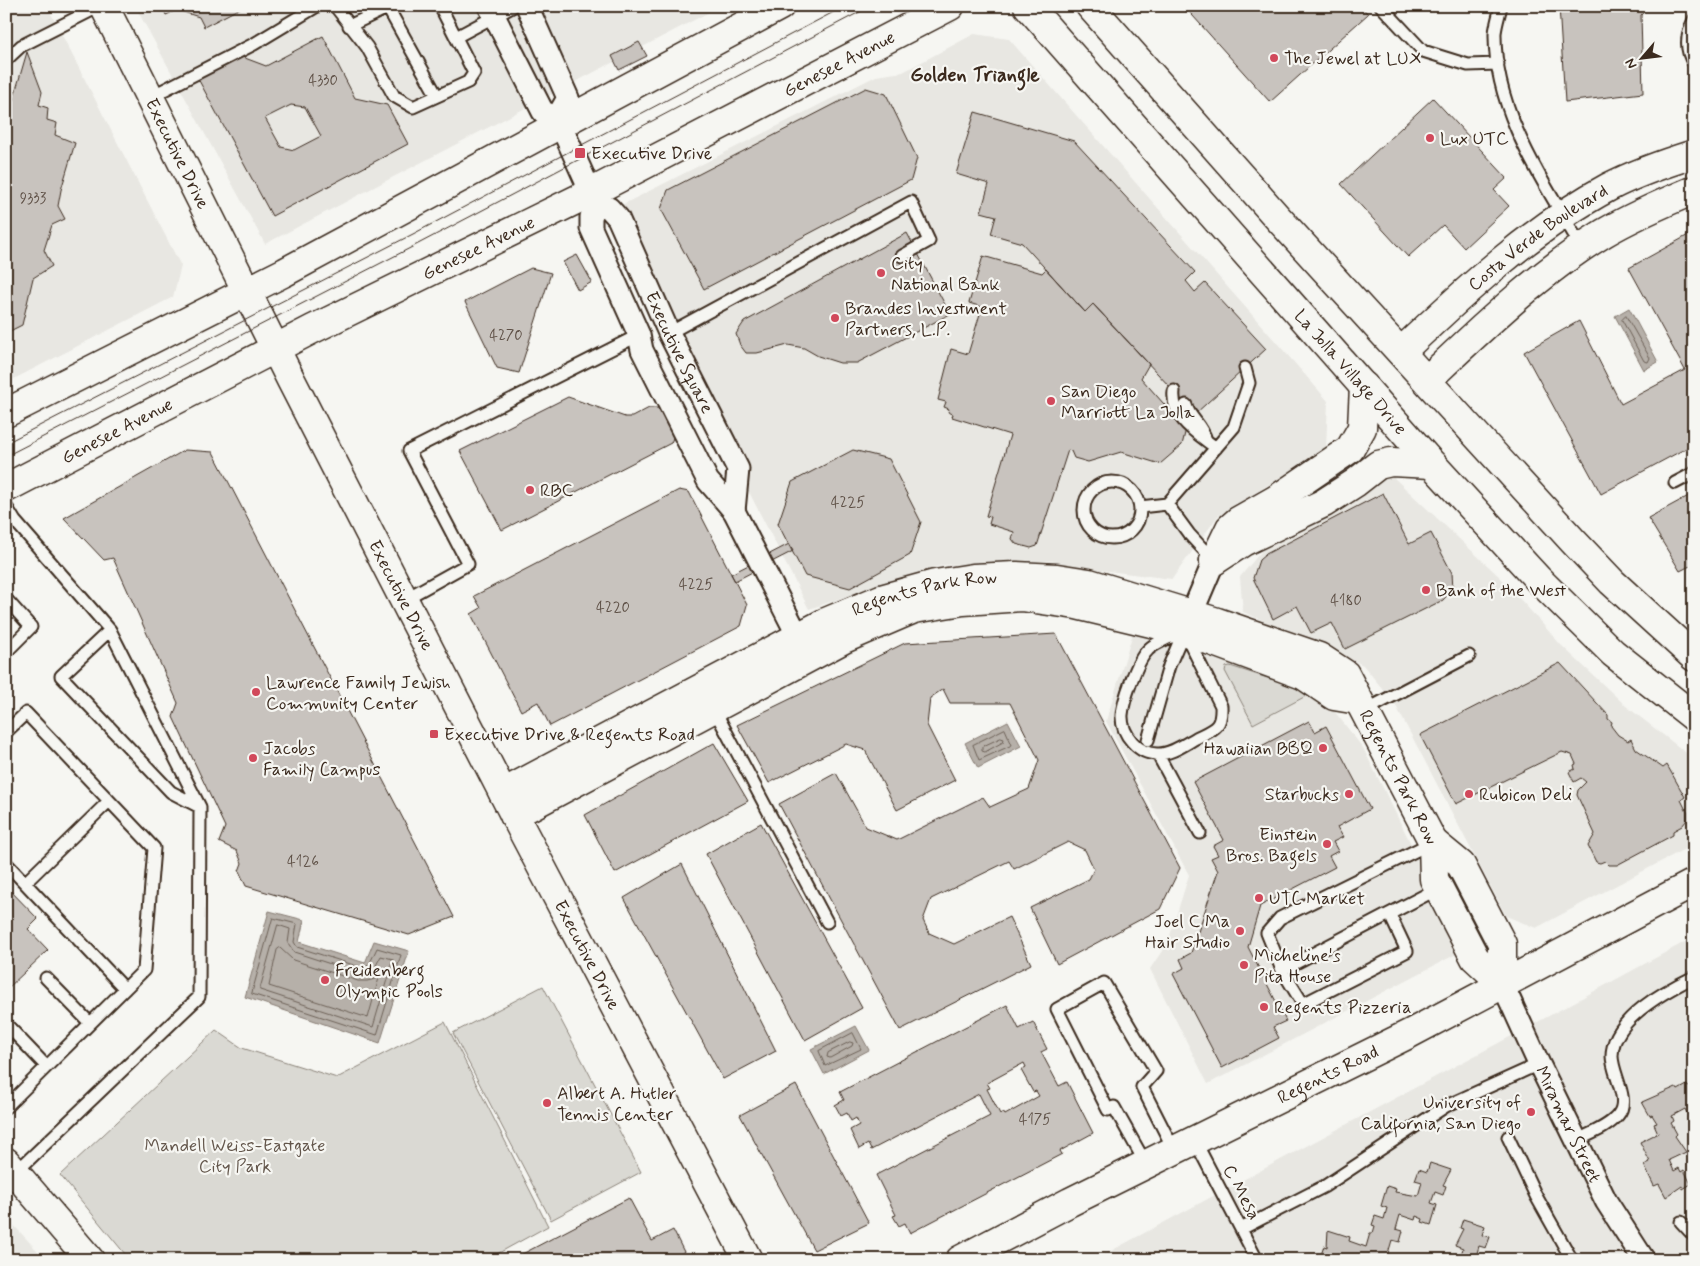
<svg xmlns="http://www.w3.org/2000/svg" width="1700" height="1266" font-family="Mynerve,sans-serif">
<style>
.built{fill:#e8e7e2}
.green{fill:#dad9d3;stroke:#8a8278}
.water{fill:#b6b0a9;stroke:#857a71}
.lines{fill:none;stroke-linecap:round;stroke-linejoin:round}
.shore{stroke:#6c6056;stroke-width:1}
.building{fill:#c8c3be;stroke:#3b2a1e;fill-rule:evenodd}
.lane-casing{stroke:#3b2a1e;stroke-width:15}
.street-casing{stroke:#3b2a1e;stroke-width:25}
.secondary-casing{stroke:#3b2a1e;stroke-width:31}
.primary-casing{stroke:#3b2a1e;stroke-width:31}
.lane{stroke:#f6f6f2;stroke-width:11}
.street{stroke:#f6f6f2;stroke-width:21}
.secondary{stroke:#f6f6f2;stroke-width:28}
.primary{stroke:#f6f6f2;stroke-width:28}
.tram{stroke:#3b2a1e;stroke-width:1}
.poi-dot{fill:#d1495b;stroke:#f6f6f2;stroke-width:2}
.labels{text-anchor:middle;stroke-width:4.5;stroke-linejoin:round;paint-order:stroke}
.number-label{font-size:15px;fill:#5e5046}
.poi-label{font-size:18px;fill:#3b2a1e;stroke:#f6f6f2;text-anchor:start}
.street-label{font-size:18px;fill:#3b2a1e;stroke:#f6f6f2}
.park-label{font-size:18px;fill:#63564b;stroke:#f6f6f2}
.quarter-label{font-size:20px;font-weight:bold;fill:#3b2a1e;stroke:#f6f6f2}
</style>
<rect width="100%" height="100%" fill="#f6f6f2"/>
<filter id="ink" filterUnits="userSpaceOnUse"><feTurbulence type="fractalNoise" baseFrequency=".02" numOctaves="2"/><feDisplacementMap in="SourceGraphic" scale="10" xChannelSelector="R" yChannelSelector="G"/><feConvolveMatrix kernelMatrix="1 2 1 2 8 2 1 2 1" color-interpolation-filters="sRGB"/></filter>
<g filter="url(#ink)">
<path class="built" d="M6 6H47L181 266 173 297 6 383Z
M135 6H721L265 244Z
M974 34 1009 39 1328 401 1326 449 1218 516 1172 579 1092 569 1052 561 943 565 809 609 606 213 876 76 903 72Z
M1391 475 1503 580 1561 645 1626 706 1694 759V844L1536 928 1506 916 1395 704 1363 665 1243 612 1240 577 1269 542Z
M1133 633 1318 690 1363 748 1464 950 1208 1084 1150 969 1168 942 1189 875 1106 721Z
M1694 937V1260H1094L1545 1018Z
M6 1217 46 1260H6Z"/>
<path class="green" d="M1230 666 1305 690 1306 696 1253 724 1225 671 1226 667Z
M543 986 641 1172 551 1220 453 1033Z
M445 1022 548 1226 486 1260H130L60 1175 216 1030 242 1048 337 1078Z"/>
<path class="water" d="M1629 308 1658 362 1644 370 1615 316Z
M1008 721 1021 746 978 768 965 743Z
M269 911 304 920 299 942 365 963 374 941 409 951 380 1043 245 997Z
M856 1026 869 1050 824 1074 811 1049Z"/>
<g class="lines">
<path class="shore" d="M1626 316 1650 358 1648 362 1644 361 1622 320Z
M1005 729 1012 745 979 760 973 745Z
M1001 738 1004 739 1003 742 985 752 982 751V747Z
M273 918 297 924 294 942 297 947 363 968 369 965 377 948 401 955 377 1035 252 994Z
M278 925 290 929 288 943 294 952 361 974 373 971 381 956 393 959 373 1027 260 990Z
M280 948 293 960 358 981H367L379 978 368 1018 269 986 277 950Z
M853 1033 861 1049 825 1066 819 1051Z
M850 1042 853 1043 852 1046 830 1058 827 1057 828 1053Z"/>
</g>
<path class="building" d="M162 6H244L204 27 199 17 177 10 166 15Z
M1184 6H1361L1368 14 1270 102Z
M1559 6H1649L1641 15 1643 93 1565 102Z
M323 36 355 98 387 105 408 144 272 216 196 75 237 55 266 66ZM291 105 305 107 321 136 294 150 281 147 265 118Z
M639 42 647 56 619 70 612 56Z
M27 52 42 92 39 105 48 108 47 120 57 123 55 135 75 143 61 190 58 206 65 219 52 225 44 250 52 266 33 278 22 325 6 333V124Z
M866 88 886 94 917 158 911 180 704 289 661 209 668 190Z
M1433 98 1507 178 1494 190 1509 206 1464 248 1443 225 1408 257 1341 184Z
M975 112 1074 141 1195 272 1186 281 1195 292 1205 283 1266 349 1195 414 1093 304 1085 312 1022 243 991 234 996 216 981 212 989 184 956 174Z
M907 233 950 314 857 363H840L818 356 804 348 788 345 757 353H746L740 345 736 334 744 322Z
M1692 233 1694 444 1601 494 1524 352 1579 321 1621 404 1685 370 1629 268Z
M577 255 592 282 578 290 563 262Z
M983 256 1042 273 1046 269 1085 312 1093 304 1149 364 1141 378 1186 429 1182 445 1160 464 1121 452 1088 462 1074 458 1071 451 1068 450 1037 546 1031 548 1016 544 1012 539 1014 532 989 524 991 517 986 516 1010 435 952 417 953 414 948 412 949 409 944 407 946 402 938 400 951 349 968 354 982 307 969 303Z
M531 268 551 273 519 373 497 368 465 302Z
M568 397 625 417H632L649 408H660L677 427 671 443 502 530 460 451Z
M185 450 213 452 454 917 409 935 246 886 239 871 242 863 237 851 219 842 225 827 173 717 178 703 113 558 104 560 64 518Z
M853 450 889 459 921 522 910 555 850 588 805 576 778 524 792 482Z
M679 490 689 492 747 605 741 626 550 726 538 702 521 711 471 614 481 608 474 596Z
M1383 493 1409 544 1431 533 1452 573 1453 589 1443 600 1345 649 1332 623 1311 633 1297 606 1273 619 1253 578 1259 560 1266 554Z
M1694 493V564L1680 571 1648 518Z
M789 544 793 551 735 581 731 574Z
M1056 634 1180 868 1160 909 1057 964 1030 908 1089 879 1094 869 1085 850 1068 842 1014 869 1009 861 931 899 923 920 929 933 954 944 1009 917 1031 964 900 1030 779 804 836 773 866 827 897 840 983 797 990 807 1029 789 1039 760 1010 703H950L943 689 930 698 927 725 955 780 897 810 865 750 846 744 769 783 737 725 905 643Z
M1560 663 1608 715V719L1612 722 1611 726 1618 735 1628 741 1631 739 1636 749 1663 768 1667 765 1685 797 1681 800 1687 812V820L1682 826 1673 831V835L1617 865H1609L1605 861 1600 863 1596 862 1588 846 1595 834 1577 795 1578 790 1586 782 1581 778 1574 782 1569 772 1575 769 1574 765 1576 764 1572 755 1562 752 1456 804 1420 735Z
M1309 721 1315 732 1326 726 1370 809 1337 827 1343 837 1333 842 1338 851 1329 856 1335 867 1260 906 1248 947 1286 1021 1273 1027 1279 1038 1222 1068 1173 974 1184 968 1180 959 1191 953 1218 871 1211 858 1218 855 1213 846 1224 840 1193 782Z
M714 743 748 801 615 873 585 815Z
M761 823 862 1008 805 1040 706 854Z
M682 864 776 1051 723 1079 624 898Z
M6 886 38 919 28 929 48 950 6 990Z
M1007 1005 1019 1029 1033 1022 1047 1049 1041 1052 1059 1086 1067 1082 1093 1133 1060 1151 1062 1154 910 1233 905 1223 899 1226 893 1216 896 1215 876 1175 990 1116 979 1094 871 1150 868 1144 859 1149 850 1130 859 1125 856 1118 851 1121 847 1113 841 1116 835 1105 844 1100 840 1092ZM1024 1063 1026 1067 1021 1070 1033 1092 1036 1091 1039 1096 1005 1115 1003 1112 1000 1114 987 1089 990 1088 987 1083Z
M796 1085 869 1223 814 1250 740 1115Z
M1687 1085 1688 1087 1694 1085V1109L1687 1113 1685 1109 1672 1116 1674 1121 1671 1123 1677 1134 1675 1136 1686 1152 1669 1160 1674 1171 1679 1168 1681 1172 1684 1170 1691 1184 1683 1189 1682 1186 1666 1197 1659 1184 1654 1186 1644 1165 1650 1162 1640 1142 1658 1133 1654 1124 1657 1123 1652 1115 1650 1116 1642 1102 1676 1087 1678 1090Z
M1430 1163 1451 1170 1443 1185 1446 1186 1443 1195 1435 1192 1431 1203 1437 1205 1431 1225 1422 1222 1423 1219 1416 1216 1415 1220 1400 1215 1396 1229 1403 1231 1400 1242 1392 1240 1387 1257 1384 1256 1383 1260H1356L1342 1255 1341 1260H1336L1321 1255 1324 1246 1327 1247 1328 1230 1350 1237 1349 1241 1366 1247 1370 1233H1373L1375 1226 1372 1225 1375 1216 1384 1219 1387 1208 1381 1206 1387 1186 1396 1189 1395 1192 1418 1196 1422 1182 1415 1180 1419 1169 1427 1172Z
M629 1198 652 1241 673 1230 684 1252 670 1260H511Z
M1463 1219 1485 1226 1482 1235 1490 1237 1486 1248 1479 1246 1475 1260H1454L1455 1257 1460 1259 1463 1248 1455 1245 1463 1229 1460 1228Z"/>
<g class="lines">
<g class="lane-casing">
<path id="lane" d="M335 6 367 47 394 96 413 107 468 82 474 73 440 6
M1381 6 1423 51 1468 65 1498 64
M1501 6C1499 15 1496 24 1495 33 1494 112 1544 182 1582 248
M388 8 437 96
M1694 20C1686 35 1685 50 1694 64
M349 26 391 6
M456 37 514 6
M6 60 21 46 100 6
M150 97 254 44 317 6
M669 333 911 202 929 241 902 256
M1174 391C1171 419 1197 433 1216 448
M1186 405C1189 418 1201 423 1206 440
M1084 510a28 28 0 1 1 56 0a28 28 0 1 1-56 0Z
M1675 483 1694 473
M6 506 15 521 110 630 200 807 199 997 16 1172
M1140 507 1167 504
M1214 561 1189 534 1167 504 1234 427 1249 383 1245 368
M6 599 31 627 6 652
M405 599 468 564 409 451 639 335
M110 630 61 676 171 792 200 807
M1184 631 1221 706C1222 728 1214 729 1196 738 1185 744 1170 755 1157 754 1138 754 1121 734 1122 715 1123 701 1137 661 1147 651 1154 642 1173 637 1184 631Z
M714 709 827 922
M1364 711 1469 656
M6 732 26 713 154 848 144 970 6 1107
M1148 740 1169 666 1184 631
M1158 755 1200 833
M1433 842 1280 918 1267 933 1282 970 1439 888
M6 863 125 989
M25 883 109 801
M1282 970 1303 1004 1407 951 1390 915
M46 978 90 1023
M6 1024 46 1066
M1508 1137 1536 1196 1572 1260
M1195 1141 1257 1260
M1576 1141C1589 1134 1609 1127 1618 1115 1631 1100 1612 1074 1612 1056 1612 1019 1665 991 1694 977
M1146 1164 1114 1107 1108 1110 1057 1009 1104 983 1156 1071 1142 1087 1174 1150
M1681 1222 1694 1236
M1241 1229 1325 1186 1446 1106 1539 1064"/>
</g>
<g class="street-casing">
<g id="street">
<path id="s1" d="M489 6 543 112 557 117 596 204 609 208 618 218 669 333 738 469 734 511"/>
<path d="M527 6 568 98 557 117"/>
<path d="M596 204 591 217V228L639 335 642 350 708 481 734 511 805 650"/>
<path d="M1186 627 1214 561"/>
<path id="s2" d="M1502 983 1539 1064 1606 1201 1644 1260"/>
</g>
</g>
<g class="secondary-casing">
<g id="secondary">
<path id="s3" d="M104 6 291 380 522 830 748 1260"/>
<path id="s4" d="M1401 352C1465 291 1531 229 1609 187 1636 173 1665 163 1694 154"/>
<path d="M1427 380C1481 329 1540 272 1604 233 1633 216 1663 203 1694 190"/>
<path id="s5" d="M503 793 826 622 881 599 935 584 973 578 1016 576 1057 578 1089 583 1217 622 1319 657 1345 674 1433 842 1434 879 1475 958 1502 983"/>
<path d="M514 815 844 639 914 609 963 601 1022 597 1076 605 1184 631 1303 675 1334 696 1358 700"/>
<path d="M1433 842 1461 865 1502 944V983"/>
<path d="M6 1162 90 1260"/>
<path id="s6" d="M960 1260 1070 1202 1409 1034 1694 883"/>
</g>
</g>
<g class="primary-casing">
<g id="primary">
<path id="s7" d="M1028 6 1432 464 1538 579 1613 653 1694 717"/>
<path d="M1090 6 1277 217 1573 541 1612 582 1694 657"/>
<path d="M6 413 285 272 780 6"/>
<path id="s8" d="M6 488 313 329 590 193 950 6"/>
<path d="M1214 561 1230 528 1238 521 1275 500 1350 449 1362 428 1364 386"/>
<path d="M1214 561 1243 542 1324 503 1355 483 1378 465 1391 462 1432 464"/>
</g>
</g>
<use href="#lane" class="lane"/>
<use href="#street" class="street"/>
<use href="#secondary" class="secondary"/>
<use href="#primary" class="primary"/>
<path class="tram" d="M6 443 413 234 845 6
M6 456 418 244 871 6"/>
</g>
</g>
<g class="poi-dot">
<circle cx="1274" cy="58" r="5"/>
<circle cx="1430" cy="138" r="5"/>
<rect x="574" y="147" width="12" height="12" rx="2.5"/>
<circle cx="881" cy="273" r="5"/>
<circle cx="835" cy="318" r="5"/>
<circle cx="1051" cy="401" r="5"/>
<circle cx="530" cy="490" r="5"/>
<circle cx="1426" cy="590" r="5"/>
<circle cx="256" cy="692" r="5"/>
<rect x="429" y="729" width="10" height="10" rx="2.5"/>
<circle cx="1323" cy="748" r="5"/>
<circle cx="253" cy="758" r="5"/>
<circle cx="1349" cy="794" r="5"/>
<circle cx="1469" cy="794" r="5"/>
<circle cx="1327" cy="844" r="5"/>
<circle cx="1259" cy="898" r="5"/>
<circle cx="1240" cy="931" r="5"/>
<circle cx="1244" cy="965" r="5"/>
<circle cx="325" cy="980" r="5"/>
<circle cx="1264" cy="1007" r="5"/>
<circle cx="547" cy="1103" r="5"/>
<circle cx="1531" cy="1112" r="5"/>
</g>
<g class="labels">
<g class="number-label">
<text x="323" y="85">4330</text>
<text x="33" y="203">9333</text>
<text x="506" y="340">4270</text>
<text x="848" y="507">4225</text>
<text x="696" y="589">4225</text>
<text x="1346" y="605">4180</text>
<text x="613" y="612">4220</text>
<text x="303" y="866">4126</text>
<text x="1035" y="1124">4175</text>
</g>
<g class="poi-label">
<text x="1284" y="64">The Jewel at LUX</text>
<text x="1440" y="144">Lux UTC</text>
<text x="591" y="159">Executive Drive</text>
<text x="891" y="269">City<tspan x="891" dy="21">National Bank</tspan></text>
<text x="845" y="314">Brandes Investment<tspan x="845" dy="21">Partners, L.P.</tspan></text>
<text x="1061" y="397">San Diego<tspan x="1061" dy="21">Marriott La Jolla</tspan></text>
<text x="540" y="496">RBC</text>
<text x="1436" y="596">Bank of the West</text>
<text x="266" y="688">Lawrence Family Jewish<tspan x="266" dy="21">Community Center</tspan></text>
<text x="444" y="740">Executive Drive &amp; Regents Road</text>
<text x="263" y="754">Jacobs<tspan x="263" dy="21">Family Campus</tspan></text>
<text x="1313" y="754" text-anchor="end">Hawaiian BBQ</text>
<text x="1339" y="800" text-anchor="end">Starbucks</text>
<text x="1479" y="800">Rubicon Deli</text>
<text x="1317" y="840" text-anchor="end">Einstein<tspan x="1317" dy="21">Bros. Bagels</tspan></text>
<text x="1269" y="904">UTC Market</text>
<text x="1230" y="927" text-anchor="end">Joel C Ma<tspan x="1230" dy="21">Hair Studio</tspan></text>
<text x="1254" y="961">Micheline's<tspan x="1254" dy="21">Pita House</tspan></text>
<text x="335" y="976">Freidenberg<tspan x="335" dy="21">Olympic Pools</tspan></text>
<text x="1274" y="1013">Regents Pizzeria</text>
<text x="557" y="1099">Albert A. Hutler<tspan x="557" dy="21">Tennis Center</tspan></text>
<text x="1521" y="1108" text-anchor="end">University of<tspan x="1521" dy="21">California, San Diego</tspan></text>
</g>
<g class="street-label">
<text dy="6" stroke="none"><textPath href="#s8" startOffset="935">Genesee Avenue</textPath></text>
<text dy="6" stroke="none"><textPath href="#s3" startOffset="165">Executive Drive</textPath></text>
<text dy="6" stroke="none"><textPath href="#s4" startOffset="179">Costa Verde Boulevard</textPath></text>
<text dy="6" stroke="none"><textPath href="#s8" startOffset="530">Genesee Avenue</textPath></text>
<text dy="6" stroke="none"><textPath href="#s1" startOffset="404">Executive Square</textPath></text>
<text dy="6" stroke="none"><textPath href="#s7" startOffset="488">La Jolla Village Drive</textPath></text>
<text dy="6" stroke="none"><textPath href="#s8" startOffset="125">Genesee Avenue</textPath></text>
<text dy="6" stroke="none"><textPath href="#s3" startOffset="660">Executive Drive</textPath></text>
<text dy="6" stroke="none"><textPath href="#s5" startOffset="469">Regents Park Row</textPath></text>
<text dy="6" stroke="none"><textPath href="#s5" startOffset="1025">Regents Park Row</textPath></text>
<text dy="6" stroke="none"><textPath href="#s3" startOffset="1065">Executive Drive</textPath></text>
<text dy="6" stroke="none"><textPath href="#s6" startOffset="412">Regents Road</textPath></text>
<text dy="6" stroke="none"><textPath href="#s2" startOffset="156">Miramar Street</textPath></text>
<text transform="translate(1242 1192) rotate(62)" y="6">C Mesa</text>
</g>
<g class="park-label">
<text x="235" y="1151">Mandell Weiss-Eastgate<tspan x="235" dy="21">City Park</tspan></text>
</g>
<g class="quarter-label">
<text x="975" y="81">Golden Triangle</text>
</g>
</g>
<rect width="1700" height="1266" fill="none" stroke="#f6f6f2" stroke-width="25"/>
<rect x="12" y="12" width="1675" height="1241" fill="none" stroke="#3b2a1e" stroke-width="2" filter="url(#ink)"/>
<g transform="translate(1642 58) rotate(242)" stroke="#f6f6f2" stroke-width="4" paint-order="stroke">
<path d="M0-4L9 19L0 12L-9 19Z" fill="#3b2a1e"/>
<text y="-8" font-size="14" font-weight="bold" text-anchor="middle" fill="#3b2a1e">N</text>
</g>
</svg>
